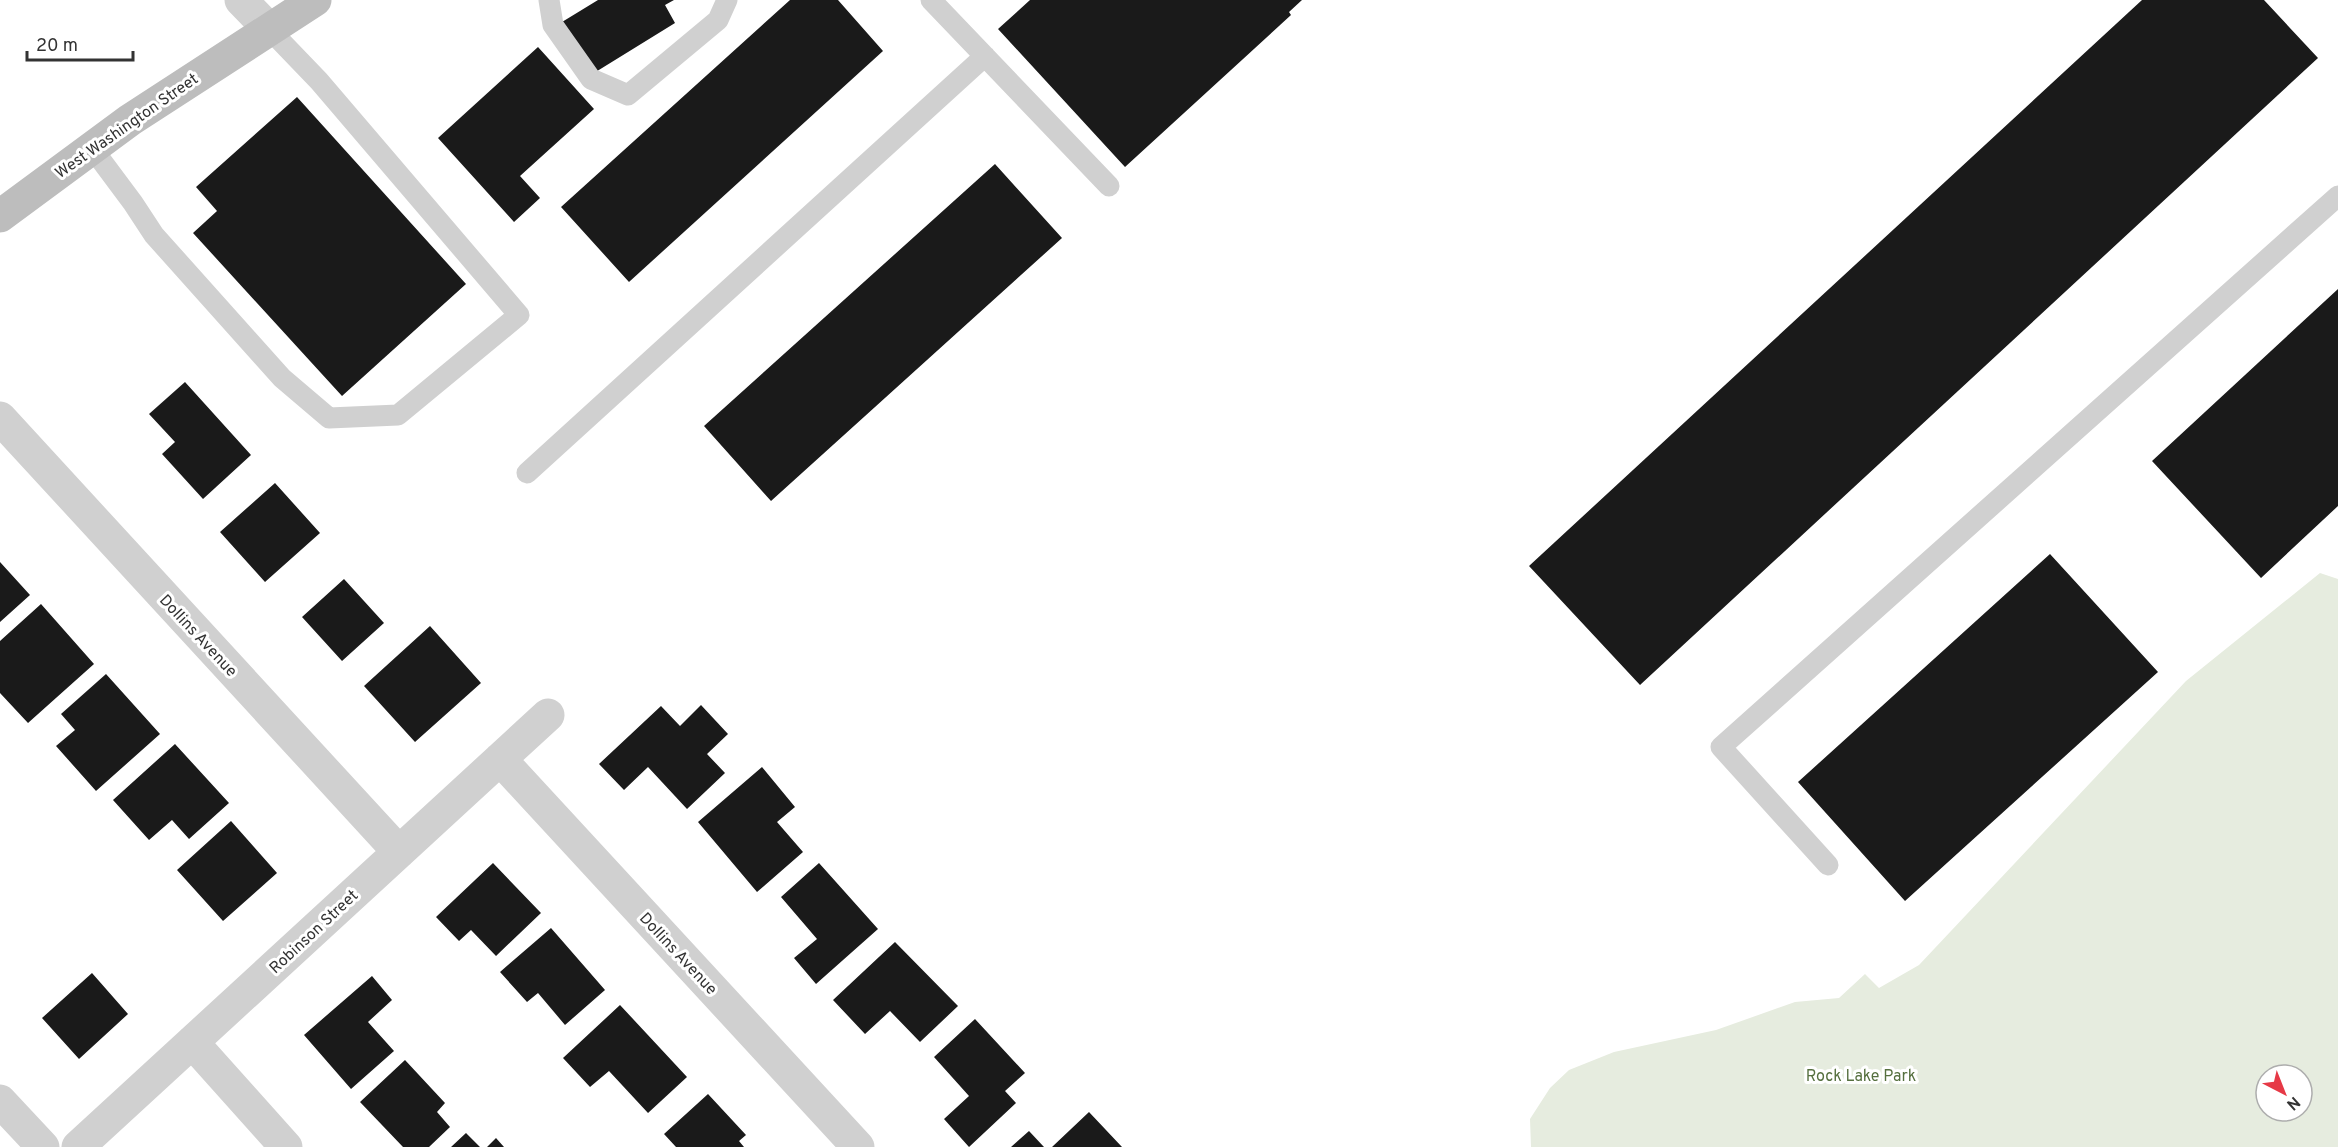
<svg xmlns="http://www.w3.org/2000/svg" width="2338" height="1147" font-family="Overpass,sans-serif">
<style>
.green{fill:#e6ecdf;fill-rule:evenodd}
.building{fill:#1a1a1a}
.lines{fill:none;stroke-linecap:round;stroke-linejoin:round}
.service{stroke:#d0d0d0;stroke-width:21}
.minor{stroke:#d0d0d0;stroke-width:33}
.secondary{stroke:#bdbdbd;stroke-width:33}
.labels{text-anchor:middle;stroke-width:6;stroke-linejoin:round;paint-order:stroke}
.street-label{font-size:16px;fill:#333;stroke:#fff}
.park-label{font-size:16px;fill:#56703f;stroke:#fff}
</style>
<rect width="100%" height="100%" fill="#fff"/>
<path class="green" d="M2320 573 2338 579V1147H1531L1530 1119 1550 1088 1569 1070 1614 1052 1716 1030 1795 1002 1839 998 1865 974 1879 988 1919 965 2186 681ZM2266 1075H2302V1111H2266Z"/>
<path class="building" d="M598 0H674L665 5 675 23 594 73 562 22Z
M790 0H838L883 51 629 282 561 207Z
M1030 0H1302L1289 12 1291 15 1125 167 998 29Z
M2142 0H2264L2318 58 1640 685 1529 566Z
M538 47 594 109 520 176 540 198 514 222 438 138Z
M297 97 466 284 342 396 193 233 217 211 196 187Z
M995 164 1062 238 771 501 704 426Z
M2338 289V506L2261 578 2152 461Z
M185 382 251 455 203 499 162 454 175 442 149 414Z
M275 483 320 533 265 582 220 532Z
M2050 554 2158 672 1905 901 1798 782Z
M0 562 30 595 0 622Z
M344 579 384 623 342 661 302 617Z
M41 604 94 664 28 723 0 693V641Z
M430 626 481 683 415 742 364 686Z
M106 674 160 734 96 791 56 746 75 730 61 714Z
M701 705 728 734 707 754 725 773 687 809 648 767 624 790 599 764 661 706 680 726Z
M175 744 229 803 189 839 172 820 149 840 113 800Z
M762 767 795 807 777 822 803 852 757 892 698 822Z
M231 821 277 873 223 921 177 870Z
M493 863 541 913 496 956 471 930 459 941 436 917Z
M819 863 878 929 816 984 794 958 817 939 781 897Z
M551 928 605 990 565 1025 538 993 527 1002 500 972Z
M895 942 958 1006 920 1042 890 1011 865 1034 833 1000Z
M92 973 128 1014 79 1059 42 1018Z
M372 976 392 1000 368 1022 394 1051 351 1089 304 1035Z
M620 1005 687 1077 648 1113 609 1071 590 1087 563 1058Z
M975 1019 1025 1073 1005 1091 1016 1103 969 1147 944 1119 969 1096 934 1057Z
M405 1060 445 1103 437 1112 450 1127 429 1147H403L360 1102Z
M708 1094 746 1135 739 1141 744 1147H676L664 1134Z
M1089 1112 1122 1147H1052Z
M1029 1131 1044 1147H1011Z
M466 1133 480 1147H451Z
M496 1138 504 1147H487Z"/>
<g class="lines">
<path class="service" d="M549 0 553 25 591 79 628 95 718 20 727 0
M931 0 1109 186
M92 148 133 203 154 235 282 378 329 418 398 415 519 315 319 81 269 29
M527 473 985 56
M1828 865 1721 747 2338 196"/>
<path class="minor" d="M241 0 269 29
M0 418 399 852
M500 759 858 1147
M192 1042 286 1147
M0 1101 43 1147
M78 1147 548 715"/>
<path class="secondary" d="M0 216 130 120 315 0"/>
</g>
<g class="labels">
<g class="street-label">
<text transform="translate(126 125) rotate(-35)" y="6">West Washington Street</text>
<text transform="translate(199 635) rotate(47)" y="6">Dollins Avenue</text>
<text transform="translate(313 931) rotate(-43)" y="6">Robinson Street</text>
<text transform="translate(679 953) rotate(47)" y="6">Dollins Avenue</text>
</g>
<g class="park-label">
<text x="1861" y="1081">Rock Lake Park</text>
</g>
</g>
<g transform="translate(2284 1093) rotate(138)"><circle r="28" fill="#ffffff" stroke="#adadad" stroke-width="1.5"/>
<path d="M0-4.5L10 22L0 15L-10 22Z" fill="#e63946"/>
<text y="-9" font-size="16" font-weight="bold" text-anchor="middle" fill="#333333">N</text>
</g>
<path d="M27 51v9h106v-9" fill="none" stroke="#333333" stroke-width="3"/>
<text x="36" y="51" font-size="18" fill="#333333" stroke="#ffffff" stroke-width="4.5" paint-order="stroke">20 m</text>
</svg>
